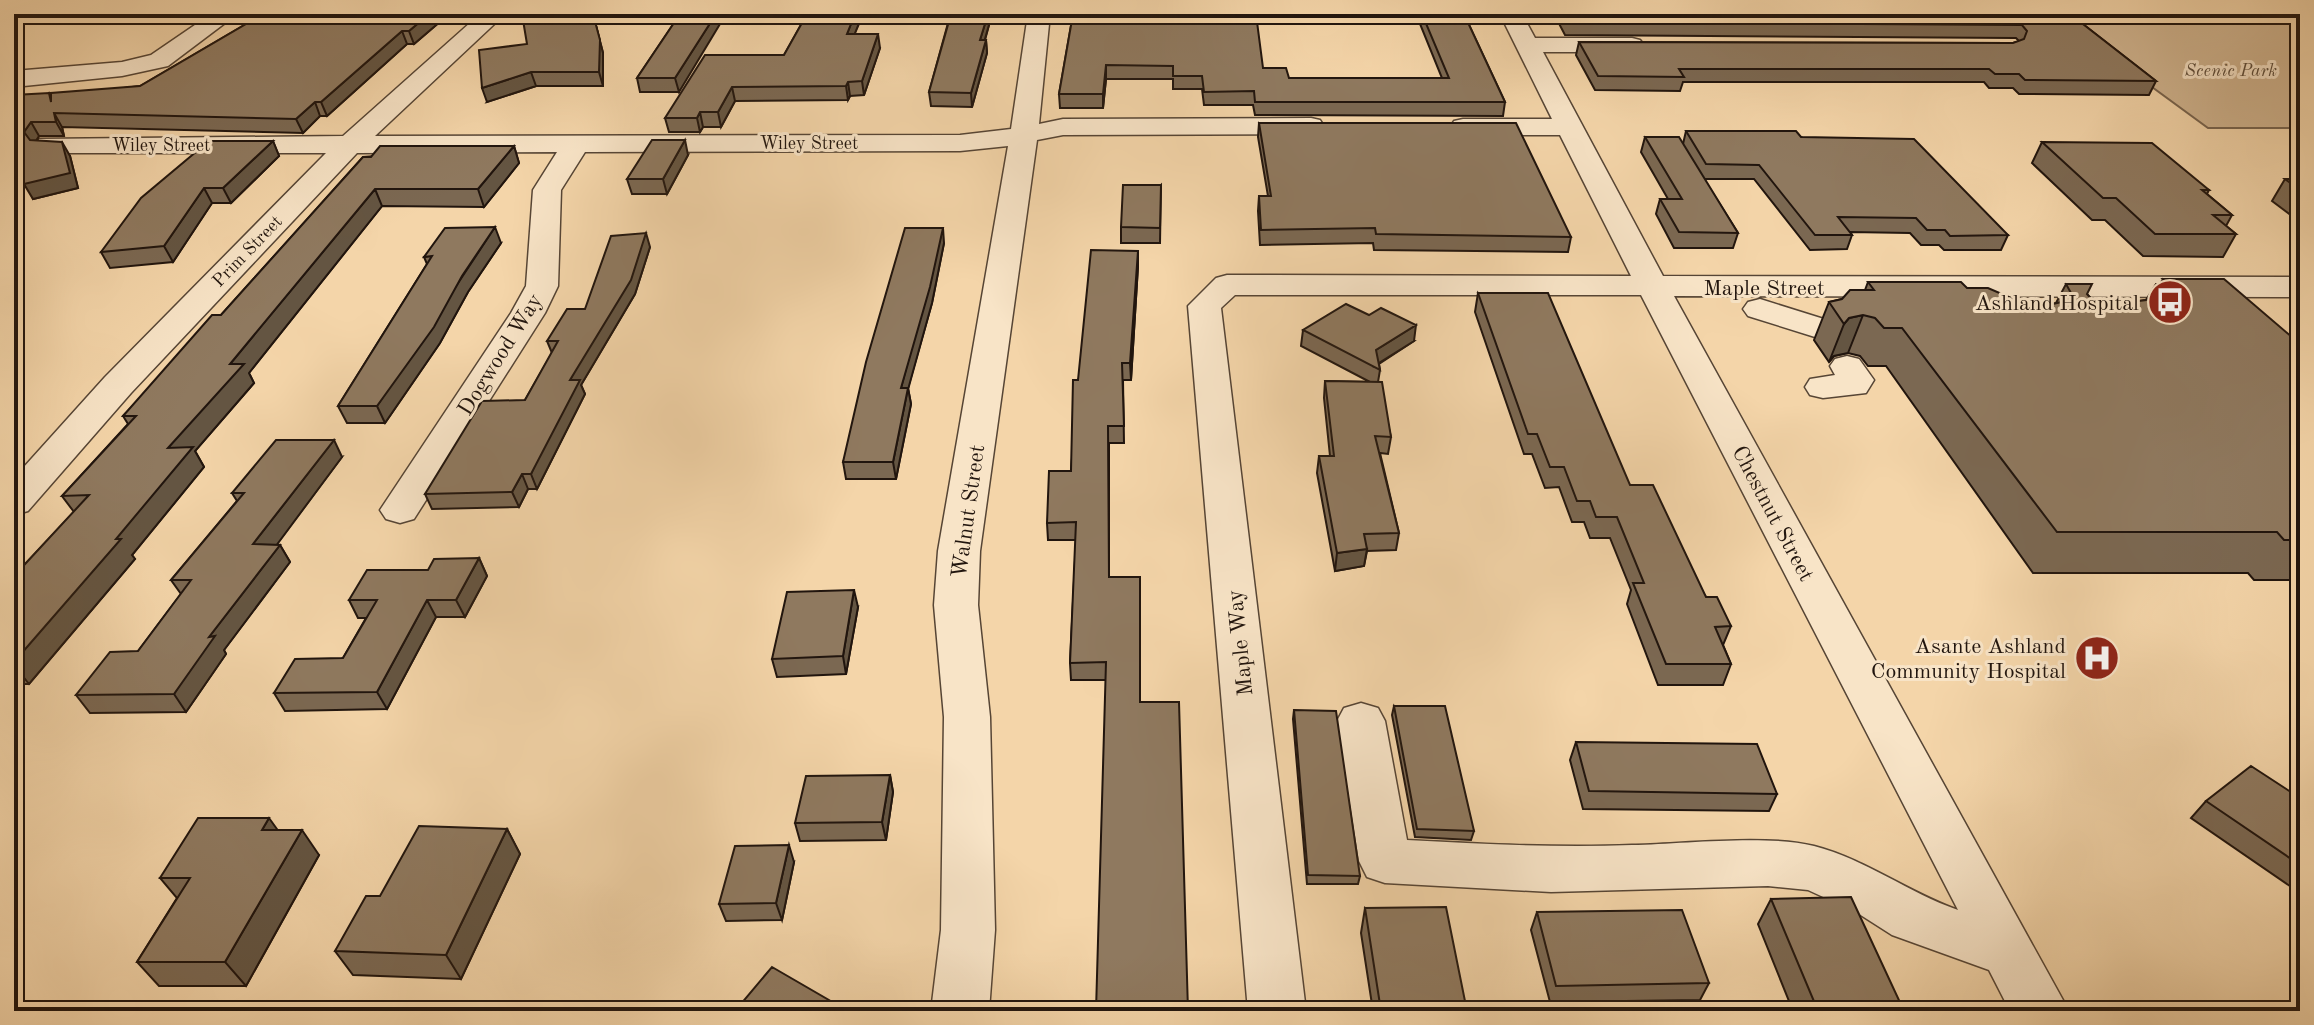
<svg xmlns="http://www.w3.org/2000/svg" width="2314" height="1025" font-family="'Old Standard TT',serif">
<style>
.green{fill:#d0b48f;stroke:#78644e;stroke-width:2}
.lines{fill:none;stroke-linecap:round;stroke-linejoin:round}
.minor-casing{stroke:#564535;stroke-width:3}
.minor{fill:#f8e4c7;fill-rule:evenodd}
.wall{fill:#7b6852;stroke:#21150e;stroke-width:2}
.shaded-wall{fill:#645542;stroke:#21150e;stroke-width:2}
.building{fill:#8f795f;stroke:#21150e;stroke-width:2}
.labels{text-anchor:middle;stroke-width:6;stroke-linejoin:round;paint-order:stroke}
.far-park-label{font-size:18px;font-style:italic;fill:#5e4d3b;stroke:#f8e4c7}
.far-street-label{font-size:18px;fill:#21150e;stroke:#f8e4c7}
.street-label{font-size:22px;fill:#21150e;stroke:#f8e4c7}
.poi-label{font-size:22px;fill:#21150e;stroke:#f8e4c7;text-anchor:end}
</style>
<rect width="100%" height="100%" fill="#f4d5a9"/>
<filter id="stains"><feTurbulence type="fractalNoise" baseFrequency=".0025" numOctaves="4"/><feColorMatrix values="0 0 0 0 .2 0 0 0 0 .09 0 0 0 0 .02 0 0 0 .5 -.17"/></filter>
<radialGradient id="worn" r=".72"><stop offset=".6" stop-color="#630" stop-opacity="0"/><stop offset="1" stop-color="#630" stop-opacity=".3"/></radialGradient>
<path class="green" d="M2211 14H2300V128H2208L2066 24Z"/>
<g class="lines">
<g class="minor-casing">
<path id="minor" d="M211 14H237L168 66 122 76 14 87V71L122 62 151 55Z
M480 14H505L375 136 960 135 1011 129 1028 14H1050L1039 124 1063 119 1311 118 1320 120 1324 126 1320 132 1311 134 1063 135 1037 140 980 551 978 605 990 717 995 930 989 1011H931L941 930 944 717 934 605 938 551 1008 146 960 151 585 152 561 190 558 286 545 313 414 519 400 523 386 519 380 510 511 313 526 286 533 190 557 152 357 153 131 393 28 511 14 515V478L105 377 326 153H49L39 151 35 145 39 139 343 136Z
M1500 14H1522L1535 38H1632L1640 40 1644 45 1640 50 1632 52H1543L1663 276 2300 277V297L1674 296 2069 1011H2010L1989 970 1892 935 1856 912 1808 890 1768 886 1551 892 1385 883 1367 877 1359 861 1337 721 1344 708 1361 703 1378 708 1385 721 1407 840C1482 844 1557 848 1632 845 1683 844 1766 834 1814 846 1865 859 1909 893 1958 910L1641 295H1235L1221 308 1306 1011H1248L1188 306 1216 278 1227 275 1631 276 1560 135H1463L1454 133 1450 127 1454 121 1463 119H1552Z
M1760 299 1827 320 1832 327 1827 334 1815 337 1748 316 1743 309 1748 302Z
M1847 356 1859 359 1874 380 1866 393 1823 398 1810 395 1805 387 1810 379 1835 375 1830 366 1835 359Z"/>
</g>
<use href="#minor" class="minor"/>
</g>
<path class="wall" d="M263 14H449L414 44H407L327 116H320L303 133 62 127 64 136H39L37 140 70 156 78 188 33 199 14 134 49 93 51 97 140 86Z
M593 14 603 53V86H536L487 102 527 44Z
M680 14 679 92H640L637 78Z
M807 14H859L860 21 854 34 880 48 864 95 850 96 848 100 735 101 721 127H703L700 132H669L665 118 784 55Z
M948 14H992L985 40H986L987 53 972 107 931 106 929 92 948 23Z
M1073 14 1263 68 1289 78H1442L1416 14H1464L1505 102 1503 116 1255 115 1253 105H1204L1202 89H1173V79H1106L1103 108H1060L1059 94Z
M1294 14H1332V18H1295Z
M1554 14H2070L2156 81 2149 95 2019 94 2013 88H1989L1984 82H1683L1680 91 1595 90 1576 55 1579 42 2013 43 2019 41 2016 38 1565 35Z
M1259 123 1571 237 1568 252 1374 250 1373 243 1260 245 1258 211 1259 196H1268L1258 137Z
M1686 131 1801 137 2008 235 2001 250H1944L1939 245H1921L1910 233 1850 232 1852 235 1847 249 1810 250 1754 179H1704L1738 233 1733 248H1674L1656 214 1660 199H1668L1641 152 1645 137 1683 144Z
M273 141 279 156 231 203H212L173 262 110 268 101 252Z
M2042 142 2209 190 2207 194 2232 215 2226 226 2236 234 2223 257 2143 256 2105 220H2092L2032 163Z
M514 146 519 163 484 207 382 206 249 373 254 383 195 451 204 467 132 555 135 559 29 684H14V576L74 512 62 496 128 424 123 416 221 315 363 157Z
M688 155 667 194H632L627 179Z
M2285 179H2300V222L2272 201Z
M1161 185 1160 243H1121V227Z
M501 243 468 292 440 343 385 423H347L338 406 427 264 424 257Z
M944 243 932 303 908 388 911 404 896 479H846L843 462Z
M650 247 635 294 581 385 585 394 537 489H528L519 507 432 509 425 494 525 400 552 353 547 341 585 309Z
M1138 266 1131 380H1123L1124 443H1109V577L1140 702 1188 1011 1106 680H1071L1070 663 1076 540H1048L1047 523 1071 471 1078 380Z
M2163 279 2300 344V580H2254L2248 573H2033L1886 366H1868L1860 356 1848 353 1834 356 1829 362 1814 340 1829 302 1842 299 1865 290 1868 282 1967 288 2018 301 2048 305 2056 303 2066 284 2087 294 2094 302 2108 305 2146 300 2160 284Z
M1478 293 1630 485 1706 597 1731 626 1723 645 1731 664 1723 685H1658L1627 604 1631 590 1610 538H1590L1584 522H1572L1559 487 1545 488 1532 454H1524L1475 312Z
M1303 330 1414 341 1379 364 1380 370 1378 382 1391 437 1388 454 1380 453 1399 533 1396 550 1367 551 1364 566 1335 571 1317 473 1319 456H1330L1324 398 1325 381 1370 382 1301 346Z
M342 457 276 545H280L290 562 224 650 226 654 186 712 90 713 76 695 138 651 181 594 171 580 237 501 232 493Z
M479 558 487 576 465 617H436L387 709 285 711 274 693 343 658 366 618H358L349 600 428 570Z
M858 607 846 674 777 677 772 659Z
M1394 706 1474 831 1471 840 1415 837 1392 715Z
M1294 710 1360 876 1358 884H1307L1293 719Z
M1576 742 1777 794 1769 811 1583 809 1570 760Z
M890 775 893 792 886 840 800 841 795 823Z
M2300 798V893L2191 818 2206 801Z
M507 829 520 854 461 979 353 975 335 951 380 896Z
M278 830 319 855 246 986H159L137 962 177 898 160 878Z
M794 862 782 920 726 921 719 904Z
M1771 899 1904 1011H1793L1758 924Z
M1365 908 1467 1011H1373L1361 933Z
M1537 912 1709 983 1700 1000 1550 1002 1531 930Z"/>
<path class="shaded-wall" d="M429 14H449L414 44 409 31Z
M593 14 603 53V86L599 72Z
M716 14H726L679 92 675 78Z
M855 14H859L860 21 849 48 847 34Z
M988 14H992L981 53 980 40Z
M402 31 407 44 327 116 321 102Z
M878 34 880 48 864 95 862 81Z
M986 40 987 53 972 107 971 93Z
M1106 65V79L1103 108V94Z
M531 72 536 86 487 102 482 88Z
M848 82 850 96 848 100 846 86Z
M732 87 735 101 721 127 718 112Z
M315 102 320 116 303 133 296 119Z
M700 112 703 127 700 132 697 118Z
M54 113 62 127 64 136 56 122Z
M31 122 39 136 32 147 24 132Z
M685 140 688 155 667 194 663 179Z
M273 141 279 156 231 203 223 188Z
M62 142 70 156 78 188 33 199 24 184Z
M514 146 519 163 484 207 478 189Z
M204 188 212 203 173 262 164 246Z
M375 189 382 206 249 373 254 383 195 451 204 467 132 555 135 559 29 684 14 665V662L116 539 168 448 230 364Z
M495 227 501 243 468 292 440 343 385 423 377 406Z
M943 228 944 243 932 303 904 404 901 388Z
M646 233 650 247 635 294 581 385 585 394 537 489 531 474 570 380Z
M1138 251V266L1131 380 1130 363Z
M1863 315 1848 353 1834 356 1829 362 1844 324 1849 318Z
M1416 325 1414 341 1374 366 1376 350Z
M908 388 911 404 896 479 893 462Z
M334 440 342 457 264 562 253 544Z
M522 474 528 489 519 507 512 492Z
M280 545 290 562 224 650 226 654 186 712 174 694 209 637Z
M1367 549 1364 566 1335 571 1337 553Z
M479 558 487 576 465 617 456 600Z
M854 590 858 607 846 674 843 656Z
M427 600 436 617 387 709 377 692Z
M890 775 893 792 886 840 882 822Z
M269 818 287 843 262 830Z
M507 829 520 854 461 979 446 955Z
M302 830 319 855 246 986 225 962Z
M789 845 794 862 782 920 776 903Z
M834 1003 836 1011H827Z"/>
<path class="building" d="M263 14H429L409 31H402L321 102H315L296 119 54 113 56 122H31L24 132 30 140 62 142 70 173 24 184 14 134V95L49 93 51 102V93L140 86Z
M522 14H593L600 40 599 72H531L482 88 479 50 527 44Z
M680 14H716L675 78H637Z
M807 14H855L847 34H878L862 81 848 82 846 86 732 87 718 112H700L697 118H665L705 55H784Z
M951 14H988L980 40H986L971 93 929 92Z
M1073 14H1256L1263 68H1286L1289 78H1449L1422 14H1464L1505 102H1255L1254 91 1204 92 1202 76H1173V66L1106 65 1103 94H1059Z
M1563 14H2070L2156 81 2025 80 2019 74H1995L1989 69H1679L1684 77 1598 76 1579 42 2013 43 2024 39 2027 31 2022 25 1568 22Z
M1259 123H1516L1571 237 1376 234 1375 228 1261 230 1259 196H1271Z
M1686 131H1796L1801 137 1914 139 2008 235 1950 236 1945 230H1927L1916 218 1838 217 1852 235H1815L1759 165 1706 164Z
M1645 137H1679L1738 233 1679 232 1660 199H1682Z
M652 140H685L663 179H627Z
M209 141H273L223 188H204L164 246 101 252 141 198Z
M2042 142 2152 143 2209 190H2202L2232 215H2213L2236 234H2155L2116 198H2103Z
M380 146H514L478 189H375L230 364H244L168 448 193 447 116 539H121L14 662V576L89 495 62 496 136 416H123L212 315H221L363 157H371Z
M2285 179H2300V190Z
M1123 185H1161L1160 228 1121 227Z
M495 227 462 276 434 327 377 406H338L432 256 424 257 445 228Z
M905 228H943L930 287 901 388H908L893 462H843L866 362Z
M646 233 631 280 570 380H580L531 474H522L512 492 425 494 482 401 525 400 558 341H547L567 309H585L611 236Z
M1091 250 1138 251 1130 363H1122L1124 426H1108L1109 577H1140V702H1179L1188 1011H1096L1106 662 1070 663 1076 522 1047 523 1049 471H1071L1073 380H1078Z
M2163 279H2224L2300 344V540H2284L2277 532H2057L1902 328H1884L1875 318 1863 315 1849 318 1844 324 1829 302 1842 299 1850 290H1874L1868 282H1961L1967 288H1988L2018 301 2048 305 2066 301 2071 293 2066 284H2092L2087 294 2094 302 2108 305 2146 300 2156 284H2169Z
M1478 293H1548L1630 485H1653L1706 597H1717L1731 626 1715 627 1731 664H1666L1633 583H1644L1617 517H1596L1590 501H1577L1564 467H1550L1537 434H1528Z
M1346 304 1369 315 1381 308 1416 325 1376 350 1380 370 1303 330Z
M1325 381 1382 382 1391 437 1375 436 1399 533 1364 534 1367 549 1337 553 1319 456H1334Z
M276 440H334L253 544 280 545 209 637 215 636 174 694 76 695 110 652 138 651 191 580H171L244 493H232Z
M479 558 456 600H427L377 692 274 693 295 659 343 658 377 600H349L367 570H428L434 559Z
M854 590 843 656 772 659 787 592Z
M1394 706H1445L1474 831 1417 829Z
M1294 710 1336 711 1360 876 1308 875Z
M1576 742 1757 744 1777 794 1589 791Z
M2251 766 2300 798V865L2206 801Z
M890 775 882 822 795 823 806 776Z
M198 818H269L262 830H302L225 962H137L190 878H160Z
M419 826 507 829 446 955 335 951 366 896H380Z
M789 845 776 903 719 904 735 846Z
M1851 897 1904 1011H1818L1771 899Z
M1446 907 1467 1011H1381L1365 908Z
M1682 910 1709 983 1556 986 1537 912Z
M772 967 834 1003 827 1011H735Z
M703 1005 713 1011H697Z"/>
<defs>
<g id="bus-disc" transform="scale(2.3)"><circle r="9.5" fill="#8f2418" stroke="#f8e4c7"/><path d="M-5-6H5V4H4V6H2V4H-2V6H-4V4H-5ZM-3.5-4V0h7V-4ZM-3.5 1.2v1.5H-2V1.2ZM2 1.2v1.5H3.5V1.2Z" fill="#fff"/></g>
<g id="hospital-disc" transform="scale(2.3)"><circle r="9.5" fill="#8f2418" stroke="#f8e4c7"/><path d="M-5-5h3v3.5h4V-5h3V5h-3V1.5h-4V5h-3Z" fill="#fff"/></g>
</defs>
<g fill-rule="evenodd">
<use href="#bus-disc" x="2170" y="302"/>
<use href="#hospital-disc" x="2097" y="658"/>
</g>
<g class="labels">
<g class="far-park-label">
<text x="2231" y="76">Scenic Park</text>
</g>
<g class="far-street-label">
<text x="809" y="149">Wiley Street</text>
<text x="161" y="151">Wiley Street</text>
<text transform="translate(247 251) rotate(-46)" y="6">Prim Street</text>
</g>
<g class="street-label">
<text x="1764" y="295">Maple Street</text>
<text transform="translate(499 354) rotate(-58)" y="8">Dogwood Way</text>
<text transform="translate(967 511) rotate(-82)" y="8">Walnut Street</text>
<text transform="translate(1774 513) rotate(62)" y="8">Chestnut Street</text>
<text transform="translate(1239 643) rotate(-96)" y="8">Maple Way</text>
</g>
<g class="poi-label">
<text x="2139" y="310">Ashland Hospital</text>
<text x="2066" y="653">Asante Ashland<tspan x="2066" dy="25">Community Hospital</tspan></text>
</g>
</g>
<rect width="2314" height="1025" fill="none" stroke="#f4d5a9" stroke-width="48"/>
<rect x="16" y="16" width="2282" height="993" fill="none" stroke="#21150e" stroke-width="4"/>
<rect x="24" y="24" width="2266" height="977" fill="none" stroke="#21150e" stroke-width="2"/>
<rect width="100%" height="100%" filter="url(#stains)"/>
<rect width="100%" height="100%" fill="url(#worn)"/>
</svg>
